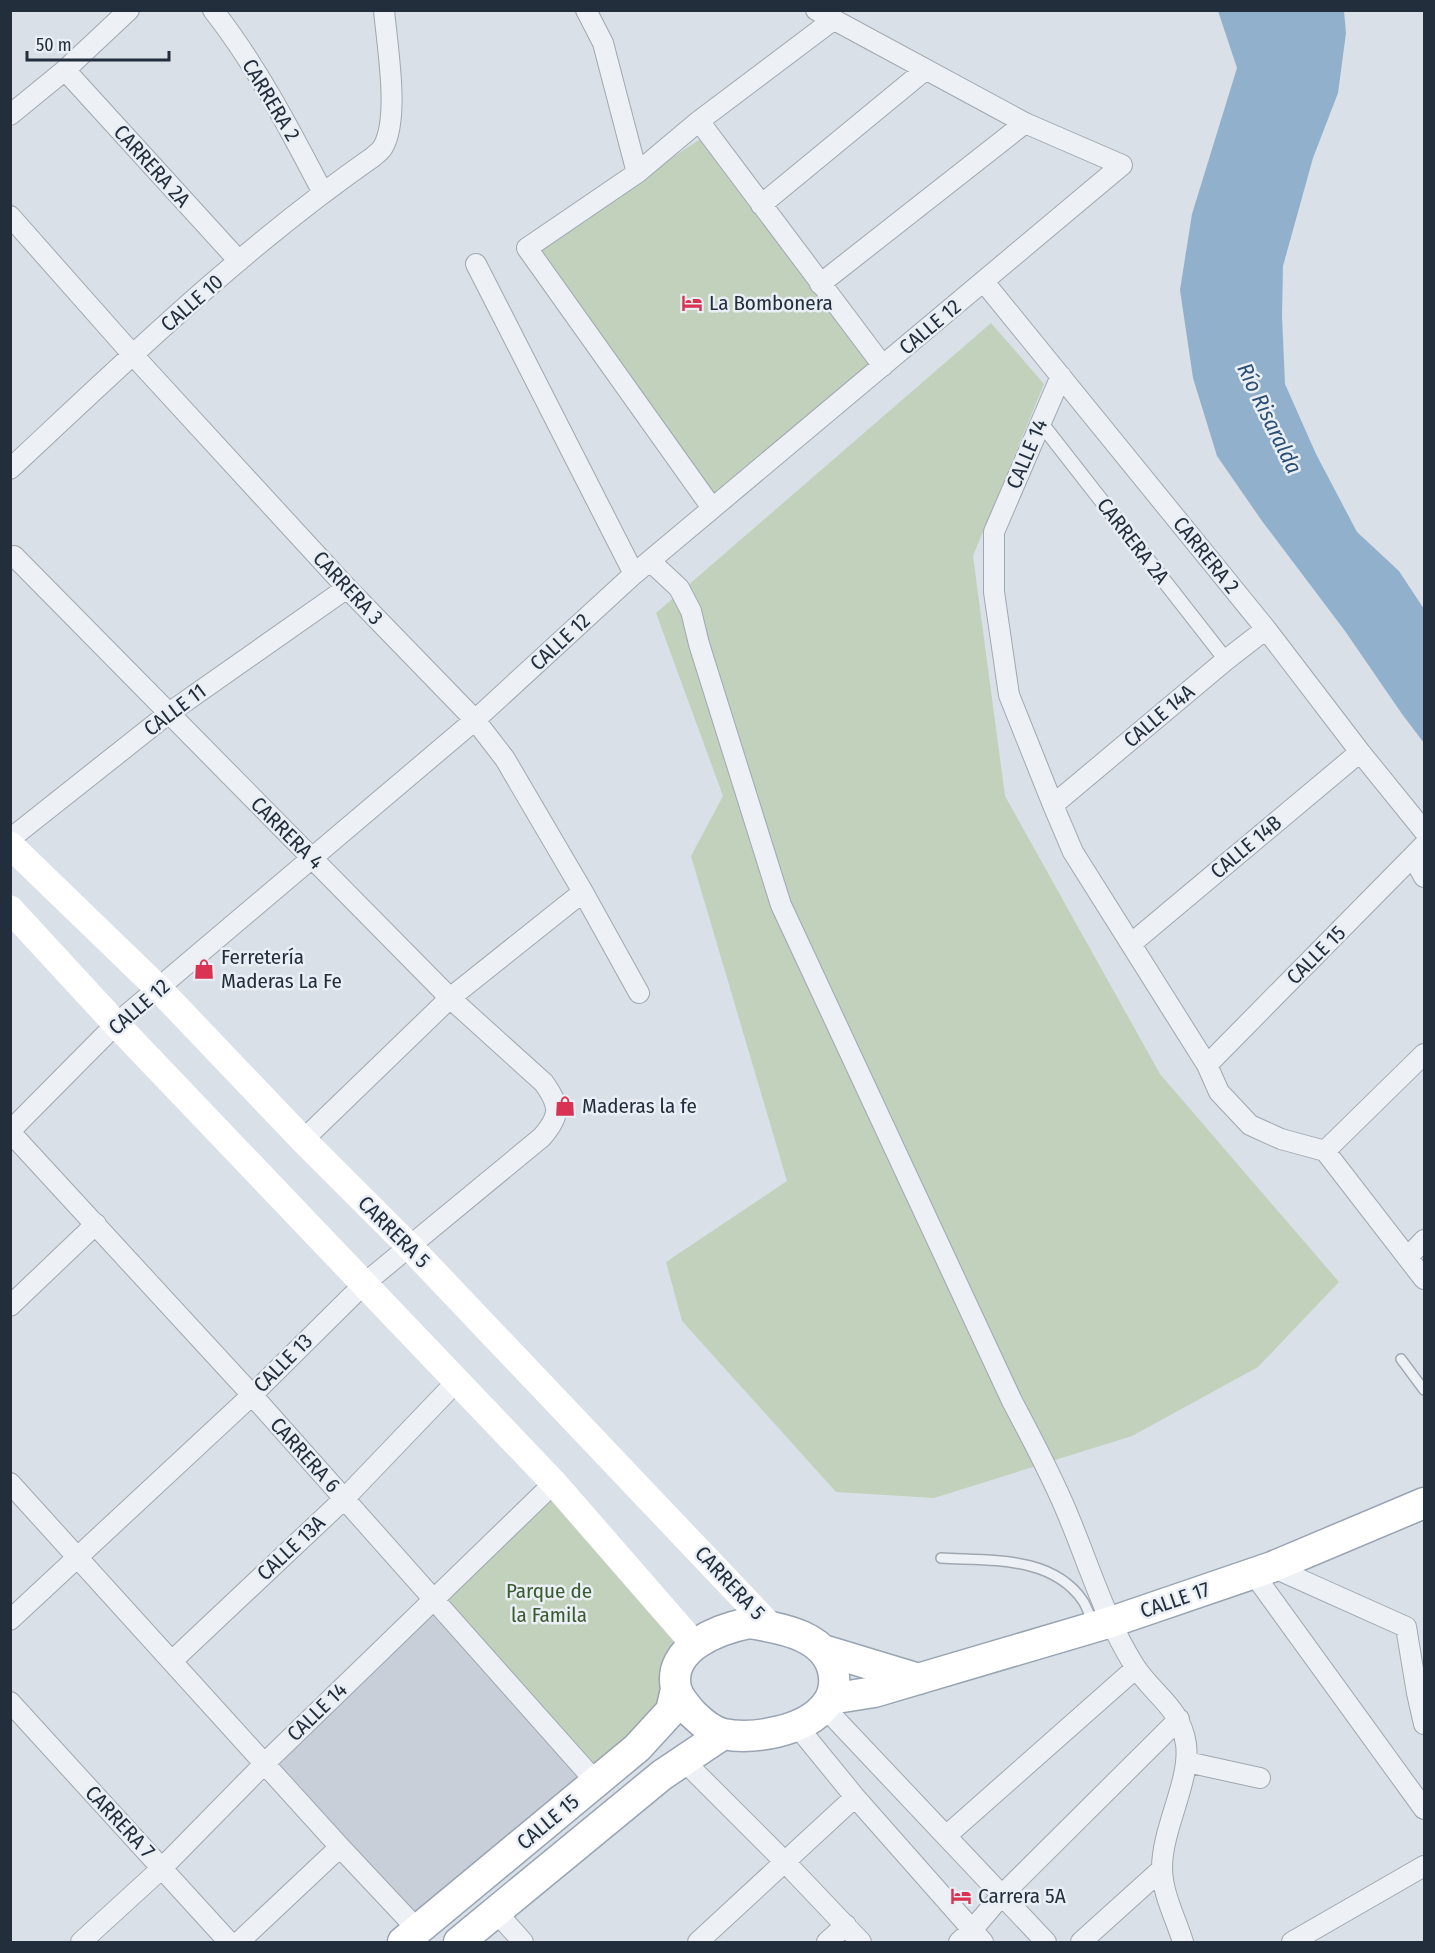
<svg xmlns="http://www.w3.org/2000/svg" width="1435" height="1953" font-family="'Fira Sans Condensed',sans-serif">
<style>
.built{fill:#c8cfd9}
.green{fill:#c1d1bb}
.water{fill:#91b0cb}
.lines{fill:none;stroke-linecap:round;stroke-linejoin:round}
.service-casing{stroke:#9fa7b1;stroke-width:12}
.pedestrian-casing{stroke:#9fa7b1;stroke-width:16}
.minor-casing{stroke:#9fa7b1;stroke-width:22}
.primary-casing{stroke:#99a4b3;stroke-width:33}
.service{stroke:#edf0f5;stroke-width:9}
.pedestrian{stroke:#edf0f5;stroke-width:14}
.minor{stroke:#edf0f5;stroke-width:20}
.secondary{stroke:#fff;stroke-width:27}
.primary{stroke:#fff;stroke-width:30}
.labels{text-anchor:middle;stroke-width:5;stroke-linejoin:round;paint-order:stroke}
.street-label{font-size:21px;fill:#232e3d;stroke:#e9eff4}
.poi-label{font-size:21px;fill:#232e3d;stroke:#e9eff4;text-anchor:start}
.park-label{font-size:21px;fill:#3a5a30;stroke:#e9eff4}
.water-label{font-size:22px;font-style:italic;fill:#2b4f74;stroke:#e9eff4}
</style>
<rect width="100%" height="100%" fill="#dae0e7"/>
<path class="built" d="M434 1598 596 1782 417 1929 265 1763Z"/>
<path class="green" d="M702 138 872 366 714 504 533 248Z
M991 323 1044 384 973 556 1005 796 1160 1074 1339 1282 1258 1367 1132 1436 934 1498 836 1492 682 1321 666 1262 787 1181 691 856 723 796 656 613Z
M554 1483 695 1645 676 1689 596 1782 434 1598Z"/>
<path class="water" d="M1218 11H1344L1346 33 1338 93 1313 158 1283 266 1282 316 1285 384 1316 454 1357 532 1399 571 1424 609V743L1402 714 1345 631 1262 521 1217 456 1193 378 1180 290 1192 214 1237 68Z"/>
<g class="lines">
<g class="service-casing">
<path id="service" d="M1401 1359 1424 1390
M941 1558C989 1561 1052 1555 1083 1601 1087 1607 1089 1615 1093 1622"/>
</g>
<g class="pedestrian-casing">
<path id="pedestrian" d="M1040 422 1226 660"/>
</g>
<g class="minor-casing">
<path id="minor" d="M213 10C257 66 290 130 323 193
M586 10 603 43 637 173
M65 70 239 261
M10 115 65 70 129 10
M699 121 883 366
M761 205 925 70
M10 216 133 355 347 588 475 720 505 759 583 892 639 993
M476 264 634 574
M984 282 1266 629 1360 752 1424 831
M820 284 1025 123
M1061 376 994 532V592L1009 695 1053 805 1073 852 1207 1065 1219 1092 1250 1125 1281 1139 1325 1151 1424 1279
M10 469C127 360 242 248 373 157 376 154 381 151 383 147 400 118 387 45 384 10
M712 508 527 248 637 173 699 121 833 20
M650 561 679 588 691 611 699 644 781 905 1012 1401C1032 1439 1052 1476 1068 1515 1089 1565 1105 1619 1134 1665 1153 1695 1180 1706 1186 1744 1191 1780 1162 1828 1162 1868 1162 1893 1176 1919 1183 1942
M1053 805 1226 660 1266 629
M10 839 169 713 347 588
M1413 857 1424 877
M1132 943 1360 752
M1207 1065 1424 845
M10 1131 116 1024 475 720 634 574 1122 165 1025 123 816 10
M10 1132 252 1395 596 1782
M303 1140 450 998 583 892
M1325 1151 1424 1054
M1408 1257 1424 1240
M10 1306 96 1224
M10 1483 340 1847 417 1929
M1272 1567 1406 1627 1417 1693 1424 1724
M1253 1573 1424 1809
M10 1620 252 1395 365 1283 542 1137C561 1115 560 1106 544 1083L450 998 14 556
M172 1661 344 1499 457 1381
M10 1702 229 1942
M825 1708 1046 1942
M797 1726 855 1797 983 1942
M683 1760 784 1861 861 1942
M1187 1762 1260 1778
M946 1836 1136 1668
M497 1913 523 1942
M81 1942 162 1868 265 1763 554 1483
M239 1942 340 1847
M698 1942 855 1797
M827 1942 846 1925
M959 1942 972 1930 1002 1895 1179 1719
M1081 1942 1162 1869
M1292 1942 1424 1866"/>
</g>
<g class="primary-casing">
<path id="primary" d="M749 1623C781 1628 831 1636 834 1677 835 1687 832 1698 825 1706 805 1731 753 1740 723 1734 712 1731 701 1722 693 1714 687 1707 678 1698 676 1688 667 1648 719 1629 749 1623Z
M823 1650 919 1679
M830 1699 874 1692 1111 1622 1272 1567 1424 1503
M403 1942 637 1748 671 1711 676 1689
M459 1942 662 1775 723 1734"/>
</g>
<use href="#service" class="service"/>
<use href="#pedestrian" class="pedestrian"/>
<use href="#minor" class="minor"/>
<path class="secondary" d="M10 845 159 989 303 1140 409 1246 770 1626
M10 909 116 1024 554 1483 695 1645"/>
<use href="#primary" class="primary"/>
</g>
<defs>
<g id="hotel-bare" transform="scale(1.62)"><path d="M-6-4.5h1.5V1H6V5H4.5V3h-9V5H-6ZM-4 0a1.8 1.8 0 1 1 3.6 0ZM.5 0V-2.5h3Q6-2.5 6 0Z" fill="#d93253" stroke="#e9eff4" stroke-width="2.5" paint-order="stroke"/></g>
<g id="shop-bare" transform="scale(1.62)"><path d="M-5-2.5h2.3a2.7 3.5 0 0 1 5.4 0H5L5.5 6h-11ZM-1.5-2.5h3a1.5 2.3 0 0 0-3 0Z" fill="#d93253" stroke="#e9eff4" stroke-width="2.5" paint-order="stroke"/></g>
</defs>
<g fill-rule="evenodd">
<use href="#hotel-bare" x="692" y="303"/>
<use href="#shop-bare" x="204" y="969"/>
<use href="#shop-bare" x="565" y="1106"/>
<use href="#hotel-bare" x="961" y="1896"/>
</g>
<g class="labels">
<g class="street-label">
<text transform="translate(271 100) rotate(59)" y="7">CARRERA 2</text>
<text transform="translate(152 166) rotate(48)" y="7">CARRERA 2A</text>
<text transform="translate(192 303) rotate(-41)" y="7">CALLE 10</text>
<text transform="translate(930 327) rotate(-40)" y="7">CALLE 12</text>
<text transform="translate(1027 454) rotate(-67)" y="7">CALLE 14</text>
<text transform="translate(1133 541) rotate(52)" y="7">CARRERA 2A</text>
<text transform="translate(1206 555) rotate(51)" y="7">CARRERA 2</text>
<text transform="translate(348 588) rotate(47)" y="7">CARRERA 3</text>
<text transform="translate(560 642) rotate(-43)" y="7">CALLE 12</text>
<text transform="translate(175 710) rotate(-37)" y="7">CALLE 11</text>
<text transform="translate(1159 716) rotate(-40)" y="7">CALLE 14A</text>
<text transform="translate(287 833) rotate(45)" y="7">CARRERA 4</text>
<text transform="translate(1246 847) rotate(-40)" y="7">CALLE 14B</text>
<text transform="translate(1316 955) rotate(-45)" y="7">CALLE 15</text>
<text transform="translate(139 1007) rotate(-41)" y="7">CALLE 12</text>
<text transform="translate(394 1232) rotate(45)" y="7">CARRERA 5</text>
<text transform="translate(283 1363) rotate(-45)" y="7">CALLE 13</text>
<text transform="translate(305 1455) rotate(48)" y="7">CARRERA 6</text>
<text transform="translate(291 1548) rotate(-43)" y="7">CALLE 13A</text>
<text transform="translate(730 1583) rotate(47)" y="7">CARRERA 5</text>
<text transform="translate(1175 1600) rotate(-19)" y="7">CALLE 17</text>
<text transform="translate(317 1712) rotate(-44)" y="7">CALLE 14</text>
<text transform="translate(120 1822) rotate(47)" y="7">CARRERA 7</text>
<text transform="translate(548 1822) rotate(-40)" y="7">CALLE 15</text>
</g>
<g class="poi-label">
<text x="709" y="310">La Bombonera</text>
<text x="221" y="964">Ferretería<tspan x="221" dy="24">Maderas La Fe</tspan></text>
<text x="582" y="1113">Maderas la fe</text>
<text x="978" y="1903">Carrera 5A</text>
</g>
<g class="park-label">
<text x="549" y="1598">Parque de<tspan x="549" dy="24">la Famila</tspan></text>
</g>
<g class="water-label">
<text transform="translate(1270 418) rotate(64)" y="8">Río Risaralda</text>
</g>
</g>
<rect width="1435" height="1953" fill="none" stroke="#232e3d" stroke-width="24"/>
<path d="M27 51v9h142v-9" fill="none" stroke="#232e3d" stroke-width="3"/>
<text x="36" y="51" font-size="18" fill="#232e3d" stroke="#e9eff4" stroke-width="4.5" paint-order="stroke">50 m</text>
</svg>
